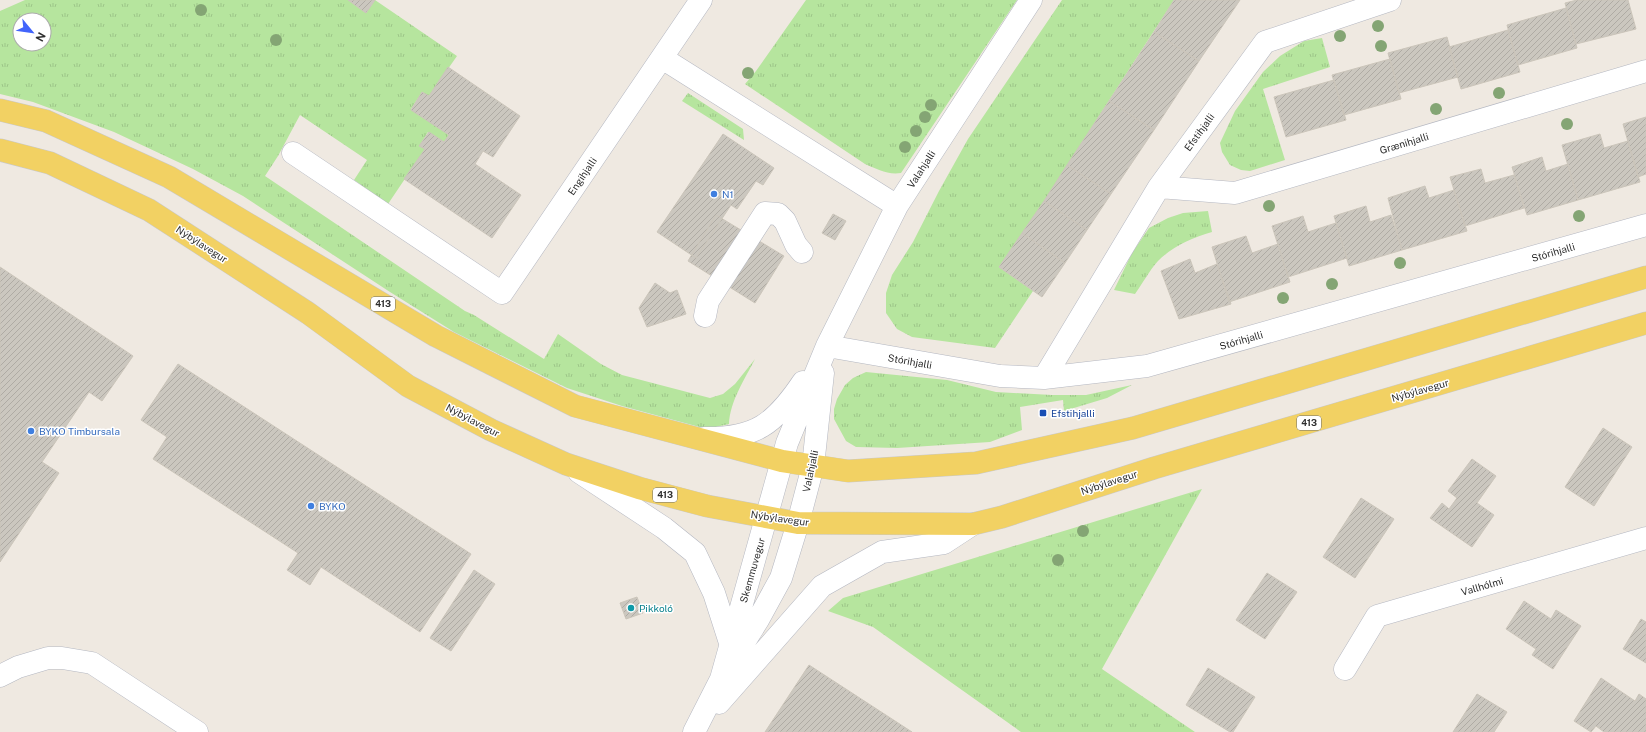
<svg xmlns="http://www.w3.org/2000/svg" width="1646" height="732" font-family="'Public Sans',sans-serif">
<style>
.grass{fill:url(#grass-tufts);fill-rule:evenodd}
.building{fill:url(#building-hatch);stroke:#cbc5ba}
.lines{fill:none;stroke-linecap:round;stroke-linejoin:round}
.minor-casing{stroke:#b4b7c1;stroke-width:23}
.major-casing{stroke:#c9c9c9;stroke-width:23}
.minor{stroke:#fff;stroke-width:22}
.major{stroke:#f2d163;stroke-width:22}
.tree{fill:#84a574}
.shop-dot{fill:#3f7fe0;stroke:#fff;stroke-width:1.5}
.transit-dot{fill:#1a4fb4;stroke:#fff;stroke-width:1.5}
.culture-dot{fill:#0f9aa8;stroke:#fff;stroke-width:1.5}
.labels{text-anchor:middle;stroke-width:3;stroke-linejoin:round;paint-order:stroke}
.shield{fill:#fff;stroke:#6d6d6d;stroke-width:1}
.shield-label{font-size:9px;font-weight:bold;fill:#2e2e2e}
.street-label{font-size:10px;fill:#2e2e2e;stroke:#fff}
.shop-label{font-size:10px;fill:#366cbe;stroke:#fff;text-anchor:start}
.transit-label{font-size:10px;fill:#164399;stroke:#fff;text-anchor:start}
.culture-label{font-size:10px;fill:#0d838f;stroke:#fff;text-anchor:start}
</style>
<defs>
<pattern id="grass-tufts" width="24" height="20" patternUnits="userSpaceOnUse"><rect width="24" height="20" fill="#b6e59e"/><path d="M3 7l-1-3M5 7V3M7 7l1-3M15 17l-1-3M17 17v-4M19 17l1-3" fill="none" stroke="#9dc588"/></pattern>
<pattern id="building-hatch" width="6" height="6" patternUnits="userSpaceOnUse"><rect width="6" height="6" fill="#cbc7bf"/><path d="M-1 1l2-2M0 6l6-6M5 7l2-2" fill="none" stroke="#afaba4"/></pattern>
</defs>
<rect width="100%" height="100%" fill="#efe9e1"/>
<path class="grass" d="M25 0H348L366 13 375 0 457 56 429 96 422 92 411 109 449 135 444 142 428 132 420 145 425 149 388 204 354 180 367 160 300 115 278 156 265 176 465 311 474 315 544 359 558 334 601 364 622 375 710 398 723 394 735 384 755 359C745 379 730 401 729 424L707 429 622 406 567 388 454 332 390 292 243 196 193 169 114 132 33 102 0 94V11ZM20 20H44V44H20Z
M806 0H1017L901 173C887 175 877 169 865 164L745 84 756 71Z
M1062 0H1174L1044 201 999 267 1033 291 995 348 912 337 897 329 886 313V293L892 275 913 242 939 191 968 139Z
M1322 38 1330 67 1263 89 1285 160 1250 171 1241 170 1230 165 1222 152 1220 143 1235 111 1263 72 1280 56 1304 41Z
M688 93 743 129 744 140 682 101Z
M1208 211 1212 232C1192 238 1173 246 1158 261 1149 271 1143 283 1135 294L1114 290 1132 253 1149 228 1168 218 1183 213Z
M866 372 947 380 996 392 1052 395H1086L1132 385 1107 398 1064 411 1063 400 1020 407 1022 430 990 442 897 448 856 447 846 441 834 419V409L837 399 845 385 853 378Z
M1202 489 1102 669 1195 732H1021L873 627 828 611 843 598Z"/>
<path class="building" d="M348 0H375L366 13Z
M1174 0H1240L1199 61 1154 32Z
M1577 0H1628L1636 29 1576 44 1565 3Z
M1566 8 1577 48 1518 65 1507 25Z
M1508 30 1520 72 1461 89 1449 47Z
M1154 32 1199 61 1154 130 1109 101Z
M1447 37 1458 77 1399 93 1388 53Z
M1390 59 1401 99 1344 115 1332 75Z
M448 67 520 116 493 157 483 151 475 164 521 195 492 238 404 179 425 149 419 146 429 132 444 142 449 135 411 110 422 92 429 96Z
M1334 80 1346 120 1286 137 1274 97Z
M1109 101 1154 130 1111 194 1067 165Z
M1646 117V174L1638 177 1623 124Z
M723 134 774 168 763 185 756 181 737 209 731 205 696 258 657 232Z
M1600 134 1604 148 1628 141 1640 182 1578 200 1562 145Z
M1542 157 1546 171 1568 164 1578 200 1527 215 1512 167Z
M1067 165 1111 194 1087 230 1044 201Z
M1481 169 1485 183 1514 175 1524 208 1465 226 1450 177Z
M1425 186 1429 198 1454 190 1467 231 1402 250 1388 198Z
M1044 201 1087 230 1065 263 1022 233Z
M1366 206 1370 222 1391 215 1402 250 1349 266 1334 216Z
M833 214 846 221 835 240 822 233Z
M716 215 784 256 755 303 688 261Z
M1303 216 1308 232 1336 223 1347 258 1288 277 1272 226Z
M1022 233 1065 263 1042 297 999 267Z
M1246 236 1252 253 1278 244 1290 282 1229 302 1212 247Z
M1190 259 1195 273 1217 264 1231 304 1179 319 1161 271Z
M0 267 133 356 102 401 89 392 42 462 59 473 0 562Z
M655 283 670 293 677 290 686 314 647 327 639 308Z
M178 364 471 554 420 632 321 567 310 585 287 570 298 553 153 459 167 437 141 420Z
M1603 428 1632 447 1594 506 1565 487Z
M1472 459 1496 476 1477 503 1494 515 1472 547 1430 518 1442 503 1449 509 1457 498 1448 491Z
M1361 498 1394 519 1355 578 1323 557Z
M474 570 495 584 451 651 430 638Z
M1267 573 1297 592 1265 639 1236 620Z
M637 597 643 613 626 619 620 603Z
M1524 601 1551 619 1556 610 1581 626 1553 669 1532 655 1536 649 1506 629Z
M1641 619 1646 622V663L1623 649Z
M809 665 912 732H765Z
M1208 668 1255 697 1233 732H1230L1186 705Z
M1601 678 1635 701 1639 694 1646 699V732H1604L1596 726 1591 732 1574 721Z
M1477 694 1507 712 1494 732H1453Z"/>
<g class="lines">
<g class="minor-casing">
<path id="minor" d="M662 58 897 206
M293 153 502 293 701 0
M1159 187 1235 193 1646 71
M705 316 708 301 765 213 778 214 785 221 796 245 802 252
M827 346 1000 376 1044 378 1147 366 1646 225
M1044 378 1159 187 1265 42 1390 0
M704 438C755 439 775 424 803 382
M579 472 664 528 695 553 714 593 731 646
M1345 669 1377 616 1646 538
M0 676 18 667 48 658H62L92 663 197 732
M721 679 787 443 827 346 897 206 1031 0
M719 703 822 586 882 552 944 543 973 524
M694 732 721 679 758 620 781 578 798 523 813 466 823 373"/>
</g>
<g class="major-casing">
<path id="major" d="M0 110 46 121 169 177 436 336 575 406 782 461 848 471 976 463 1133 428 1646 277
M0 150 50 163 149 210 308 313 408 386 491 430 566 464 639 488 707 506 798 523 973 524 1002 517 1154 468 1646 323"/>
</g>
<use href="#minor" class="minor"/>
<use href="#major" class="major"/>
</g>
<g class="tree">
<circle cx="201" cy="10" r="6"/>
<circle cx="1378" cy="26" r="6"/>
<circle cx="1340" cy="36" r="6"/>
<circle cx="276" cy="40" r="6"/>
<circle cx="1381" cy="46" r="6"/>
<circle cx="748" cy="73" r="6"/>
<circle cx="1499" cy="93" r="6"/>
<circle cx="931" cy="105" r="6"/>
<circle cx="1436" cy="109" r="6"/>
<circle cx="925" cy="117" r="6"/>
<circle cx="1567" cy="124" r="6"/>
<circle cx="916" cy="131" r="6"/>
<circle cx="905" cy="147" r="6"/>
<circle cx="1269" cy="206" r="6"/>
<circle cx="1579" cy="216" r="6"/>
<circle cx="1400" cy="263" r="6"/>
<circle cx="1332" cy="284" r="6"/>
<circle cx="1283" cy="298" r="6"/>
<circle cx="1083" cy="531" r="6"/>
<circle cx="1058" cy="560" r="6"/>
</g>
<g class="shop-dot">
<circle cx="714" cy="194" r="4"/>
<circle cx="31" cy="431" r="4"/>
<circle cx="311" cy="506" r="4"/>
</g>
<rect class="transit-dot" x="1039" y="409" width="8" height="8" rx="2"/>
<circle class="culture-dot" cx="631" cy="608" r="4"/>
<g class="labels">
<g class="shield">
<rect x="371" y="297" width="24" height="14" rx="3"/>
<rect x="1297" y="416" width="24" height="14" rx="3"/>
<rect x="653" y="488" width="24" height="14" rx="3"/>
</g>
<g class="shield-label">
<text x="383" y="307">413</text>
<text x="1309" y="426">413</text>
<text x="665" y="498">413</text>
</g>
<g class="street-label">
<text transform="translate(1199 132) rotate(-54)" y="4">Efstihjalli</text>
<text transform="translate(1404 143) rotate(-17)" y="4">Grænihjalli</text>
<text transform="translate(921 169) rotate(-57)" y="4">Valahjalli</text>
<text transform="translate(582 176) rotate(-56)" y="4">Engihjalli</text>
<text transform="translate(202 244) rotate(33)" y="4">Nýbýlavegur</text>
<text transform="translate(1553 252) rotate(-16)" y="4">Stórihjalli</text>
<text transform="translate(1241 340) rotate(-16)" y="4">Stórihjalli</text>
<text transform="translate(910 361) rotate(10)" y="4">Stórihjalli</text>
<text transform="translate(1420 390) rotate(-16)" y="4">Nýbýlavegur</text>
<text transform="translate(473 420) rotate(28)" y="4">Nýbýlavegur</text>
<text transform="translate(810 471) rotate(-78)" y="4">Valahjalli</text>
<text transform="translate(1109 482) rotate(-18)" y="4">Nýbýlavegur</text>
<text transform="translate(780 518) rotate(8)" y="4">Nýbýlavegur</text>
<text transform="translate(752 570) rotate(-74)" y="4">Skemmuvegur</text>
<text transform="translate(1482 586) rotate(-16)" y="4">Vallhólmi</text>
</g>
<g class="shop-label">
<text x="722" y="198">N1</text>
<text x="39" y="435">BYKO Timbursala</text>
<text x="319" y="510">BYKO</text>
</g>
<g class="transit-label">
<text x="1051" y="417">Efstihjalli</text>
</g>
<g class="culture-label">
<text x="639" y="612">Pikkoló</text>
</g>
</g>
<g transform="translate(32 32) rotate(119)"><circle r="19" fill="#ffffff" stroke="#ababab"/>
<path d="M0-3L7 15L0 10L-7 15Z" fill="#4264fb"/>
<text y="-6" font-size="11" font-weight="bold" text-anchor="middle" fill="#2e2e2e">N</text>
</g>
</svg>
